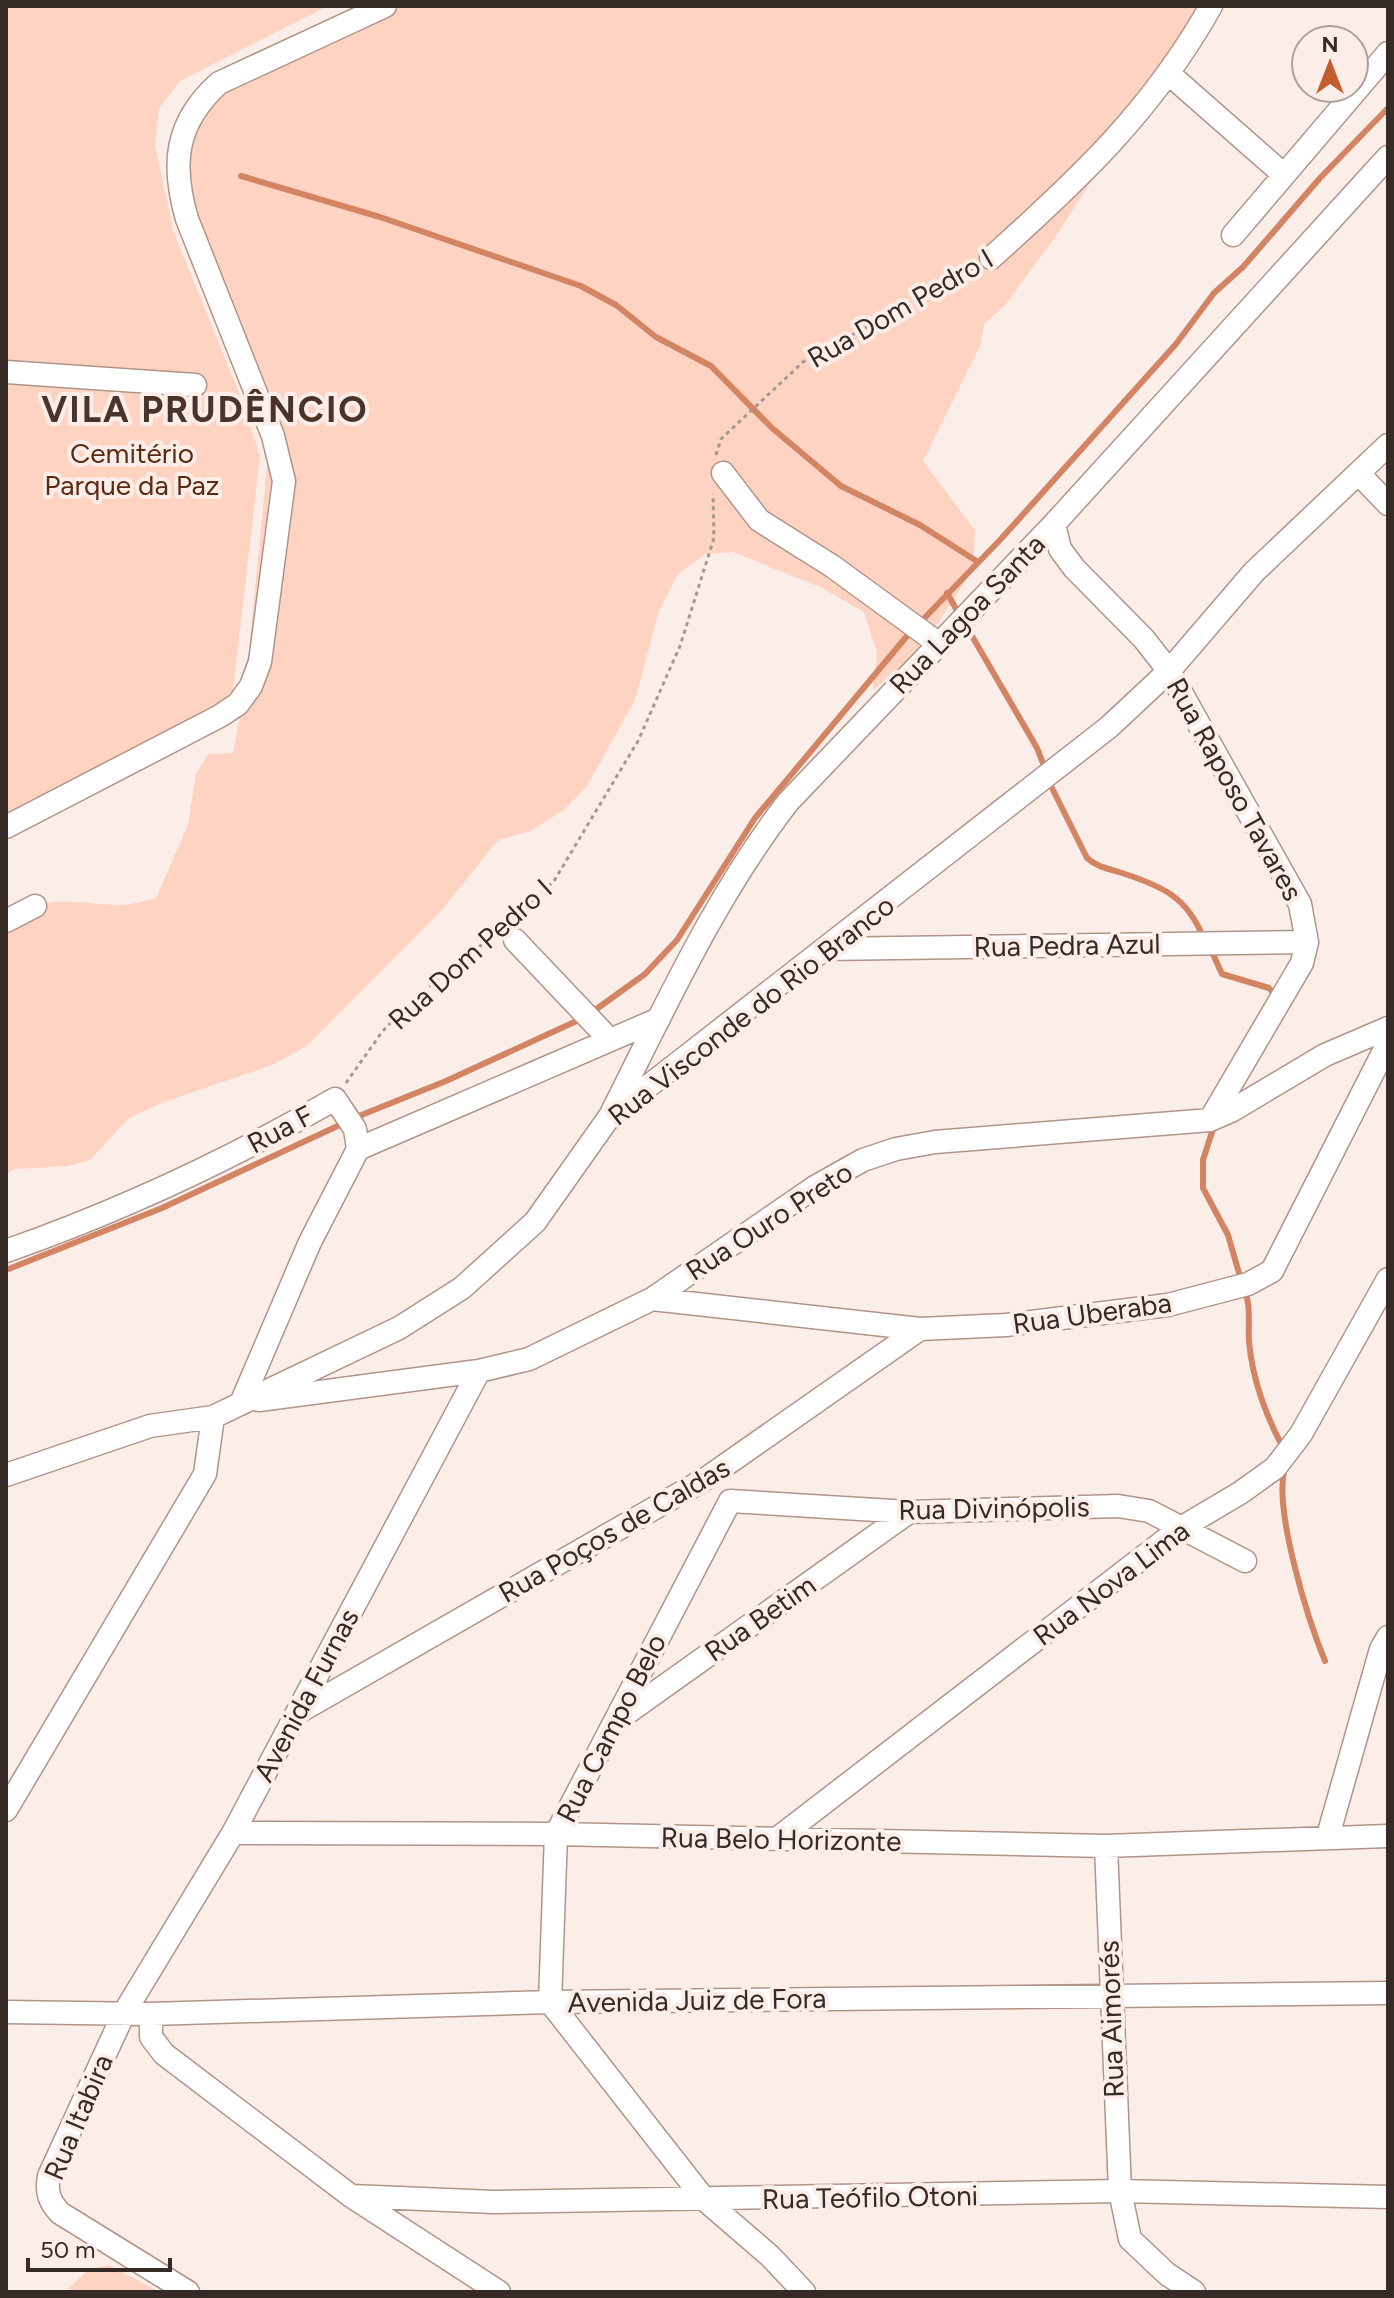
<svg xmlns="http://www.w3.org/2000/svg" width="1394" height="2298" font-family="Figtree,sans-serif">
<style>
.green{fill:#fed3c2}
.lines{fill:none;stroke-linecap:round;stroke-linejoin:round}
.stream{stroke:#d38463;stroke-width:6}
.minor-casing{stroke:#b09489;stroke-width:25}
.path{stroke:#a49893;stroke-width:3;stroke-dasharray:4 4;stroke-linecap:butt}
.minor{stroke:#fff;stroke-width:22}
.labels{text-anchor:middle;stroke-width:8;stroke-linejoin:round;paint-order:stroke}
.street-label{font-size:28px;fill:#362a26;stroke:#fbeee9}
.park-label{font-size:28px;fill:#5d2a13;stroke:#fbeee9}
.district-label{font-size:36px;font-weight:bold;letter-spacing:2px;fill:#4a3329;stroke:#fbeee9}
</style>
<rect width="100%" height="100%" fill="#fbeee9"/>
<path class="green" d="M6 6H328L180 81 159 108 155 145 174 233 242 400 260 456 233 691 210 711 6 813Z
M398 6H1203L1056 236 1005 305 984 324 981 344 923 461 975 530 973 569 919 652 873 690 877 652 864 612 822 588 733 552 706 554 678 574 659 611 635 700 587 786 565 809 531 831 498 840 441 911 307 1046 272 1065 164 1102 129 1118 90 1160 68 1166 15 1169 6 1174V936C32 886 77 905 119 905 131 905 144 901 156 898L188 825 196 774 208 754 233 753 246 682 268 456 192 205 185 154 197 106 374 22Z
M109 2265 160 2292H65L89 2269Z"/>
<g class="lines">
<path class="stream" d="M241 176 380 217 581 286 616 305 656 337 711 366 772 428 841 486 920 525 978 562
M947 593 959 614
M965 624 1037 748 1046 771
M1049 782 1087 858C1097 867 1109 869 1122 873 1162 886 1187 897 1203 937
M1211 950 1222 974 1269 988 1277 998
M591 1013 645 974 677 940 755 818 907 636 1000 540 1176 344 1214 293 1243 267 1320 178 1388 108
M354 1118 446 1081 581 1019
M1214 1126 1203 1160V1188L1228 1235 1241 1280
M6 1270 162 1208 344 1123
M1245 1291C1251 1308 1248 1323 1249 1341 1252 1378 1266 1417 1284 1449
M1284 1471C1275 1514 1308 1620 1325 1661"/>
<g class="minor-casing">
<path id="minor" d="M1168 73 1284 175
M1233 235 1388 53
M991 258C1079 179 1152 111 1211 6
M6 372 195 385
M723 473 759 520 832 566 939 644
M1360 475 1388 504
M1054 524 1060 549 1074 568 1144 639 1169 671 1300 904 1307 942 1302 963 1210 1120
M6 827 220 716 238 704 251 686 260 662 284 481 273 436 187 219C171 164 175 123 219 83L385 6
M6 921 35 906
M515 940 608 1038
M827 949 1307 942
M612 1112C665 1007 716 895 788 802L1054 524 1388 157
M358 1149 659 1019
M6 1251C120 1211 231 1159 335 1099L355 1129 358 1149 310 1242 242 1401
M652 1299 920 1329 1006 1325 1168 1305 1248 1284 1272 1271 1388 1043
M259 1400 479 1371 529 1359 652 1299 815 1187 863 1160 896 1149 935 1142 1210 1120 1231 1111 1325 1055 1388 1028
M6 1475 150 1426 213 1417 399 1328 462 1288 535 1222 610 1116 1109 727 1169 671 1254 572 1388 445
M730 1501 556 1834 550 2002 705 2200 770 2256 804 2292
M730 1501 909 1512 1118 1506 1149 1511 1245 1561
M297 1713 707 1478 920 1329
M617 1720 909 1512
M6 1810 205 1474 213 1417
M233 1833 556 1834 1106 1846 1388 1836
M1328 1836 1381 1649 1388 1637
M778 1838 1181 1528 1240 1493 1275 1468 1301 1434 1388 1279
M1106 1846 1120 2191 1130 2239 1167 2274 1194 2292
M6 2012 151 2014 550 2002 1388 1993
M151 2014V2037L164 2054 351 2196 499 2292
M351 2196 494 2202 1120 2191 1388 2197
M188 2292 60 2213C49 2201 46 2192 49 2176L124 2013 233 1833 479 1371"/>
</g>
<path class="path" d="M716 455 721 439 803 362 974 268
M514 920 554 881 638 741 680 646 714 538 713 494
M346 1083 382 1032 409 1003 495 934"/>
<use href="#minor" class="minor"/>
</g>
<g class="labels">
<g class="street-label">
<text transform="translate(900 308) rotate(-30)" y="10">Rua Dom Pedro I</text>
<text transform="translate(967 614) rotate(-46)" y="10">Rua Lagoa Santa</text>
<text transform="translate(1235 789) rotate(61)" y="10">Rua Raposo Tavares</text>
<text transform="translate(1067 945) rotate(-1)" y="10">Rua Pedra Azul</text>
<text transform="translate(470 954) rotate(-42)" y="10">Rua Dom Pedro I</text>
<text transform="translate(751 1010) rotate(-38)" y="10">Rua Visconde do Rio Branco</text>
<text transform="translate(280 1129) rotate(-28)" y="10">Rua F</text>
<text transform="translate(769 1221) rotate(-33)" y="10">Rua Ouro Preto</text>
<text transform="translate(1092 1313) rotate(-8)" y="10">Rua Uberaba</text>
<text transform="translate(994 1508) rotate(-1)" y="10">Rua Divinópolis</text>
<text transform="translate(614 1530) rotate(-30)" y="10">Rua Poços de Caldas</text>
<text transform="translate(1111 1583) rotate(-37)" y="10">Rua Nova Lima</text>
<text transform="translate(760 1618) rotate(-35)" y="10">Rua Betim</text>
<text transform="translate(306 1695) rotate(-62)" y="10">Avenida Furnas</text>
<text transform="translate(611 1728) rotate(-63)" y="10">Rua Campo Belo</text>
<text transform="translate(781 1839) rotate(1)" y="10">Rua Belo Horizonte</text>
<text transform="translate(697 2000) rotate(-1)" y="10">Avenida Juiz de Fora</text>
<text transform="translate(1111 2019) rotate(-92)" y="10">Rua Aimorés</text>
<text transform="translate(78 2117) rotate(-67)" y="10">Rua Itabira</text>
<text transform="translate(870 2197) rotate(-1)" y="10">Rua Teófilo Otoni</text>
</g>
<g class="park-label">
<text x="132" y="463">Cemitério<tspan x="132" dy="32">Parque da Paz</tspan></text>
</g>
<g class="district-label">
<text x="205" y="422">VILA PRUDÊNCIO</text>
</g>
</g>
<rect width="1394" height="2298" fill="none" stroke="#362a26" stroke-width="16"/>
<g transform="translate(1330 64)"><circle r="38" fill="#fbeee9" stroke="#aca09b" stroke-width="2"/>
<path d="M0-6L14 30L0 20L-14 30Z" fill="#c35d2f"/>
<text y="-12" font-size="22" font-weight="bold" text-anchor="middle" fill="#362a26">N</text>
</g>
<path d="M28 2258v12h142v-12" fill="none" stroke="#362a26" stroke-width="4"/>
<text x="40" y="2258" font-size="24" fill="#362a26" stroke="#fbeee9" stroke-width="6" paint-order="stroke">50 m</text>
</svg>
